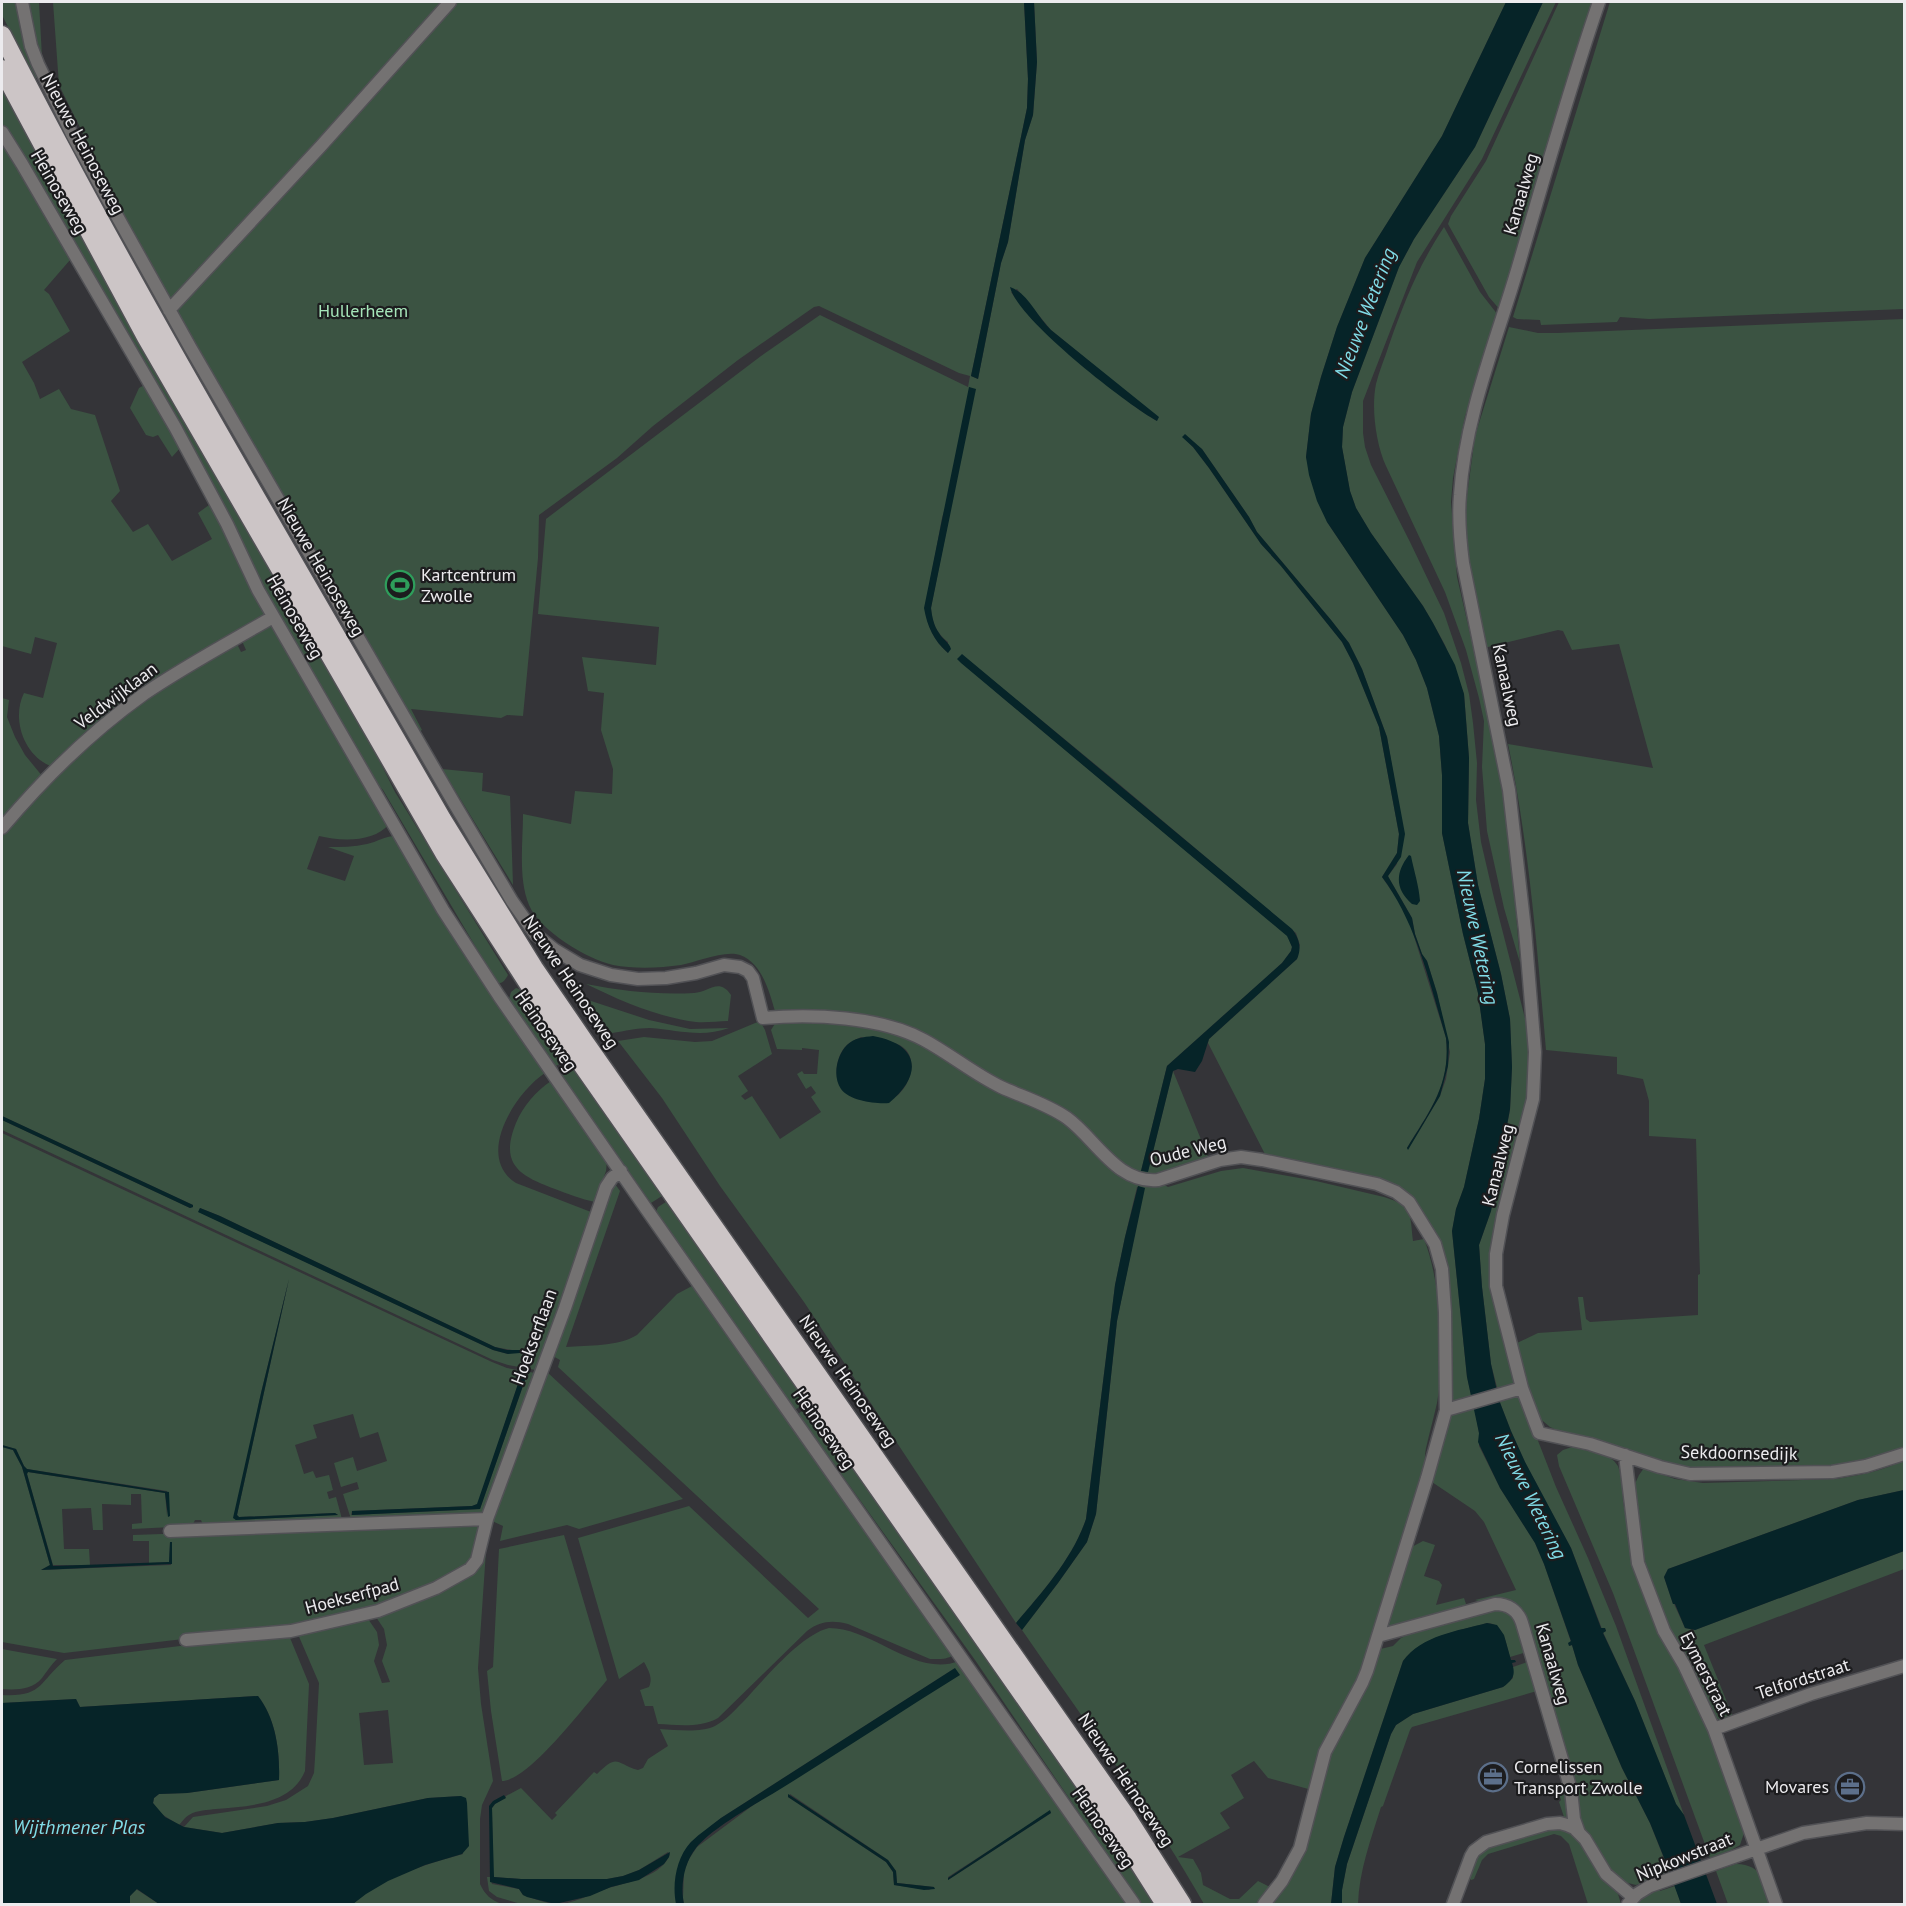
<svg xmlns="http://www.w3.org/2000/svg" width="1906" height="1906" font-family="'PT Sans',sans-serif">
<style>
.green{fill:#3b5342;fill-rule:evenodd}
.water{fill:#062428}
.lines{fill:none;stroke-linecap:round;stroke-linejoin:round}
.minor-casing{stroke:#515155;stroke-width:15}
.highway-casing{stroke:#515155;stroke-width:21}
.minor{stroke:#747272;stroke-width:12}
.highway{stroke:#ccc5c6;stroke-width:18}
.labels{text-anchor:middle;stroke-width:4.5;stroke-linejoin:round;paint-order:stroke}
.street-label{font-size:18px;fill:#ecebee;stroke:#1c1c1e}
.park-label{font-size:18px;fill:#a6e5b9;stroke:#1c1c1e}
.poi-label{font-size:18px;fill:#ecebee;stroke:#1c1c1e;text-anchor:start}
.water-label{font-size:20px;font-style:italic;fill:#80dce7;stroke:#1c1c1e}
</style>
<rect width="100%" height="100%" fill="#343438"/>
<path class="green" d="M2 2H16L30 58 37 78H34L2 15Z
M27 2H39L42 57 39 54Z
M53 2H444L321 151 457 2H1024L1028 79 1027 108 971 376 978 379 1001 263 1008 242 1025 140 1033 115 1037 62 1034 2H1506L1442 136 1365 258 1337 327 1321 377 1311 414 1306 457 1327 522 1403 635 1416 660 1427 688 1439 736 1442 775V833L1463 934 1478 993 1485 1044V1079L1479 1119 1464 1187 1456 1209 1452 1231 1467 1377 1472 1399 1451 1403 1443 1263 1405 1194 1267 1158 1208 1043 1209 1039 1297 959 1300 945 1296 933 1113 779 962 655 996 692 1288 936 1292 947 1291 951 1282 963 1167 1066 1141 1171H1148L1173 1071 1209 1159 1158 1175 1144 1176 1129 1170 1023 1093 949 1052 835 1013 808 1010 775 1011C769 991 762 963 740 955 724 950 697 962 681 965 660 968 634 969 613 965 587 959 540 931 529 905 518 878 523 843 523 814L571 824 575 791 612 794 613 769 601 730 604 693 588 691 582 657 656 665 659 627 538 614 546 519 761 356 820 315 968 387 970 376 959 373 819 306 814 307 738 360 653 426 617 458 539 515 538 558 523 716 507 715 501 718 411 709 422 730 419 732 118 210 113 194 59 85ZM1017 289 1051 330 1146 408 1157 421C1133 407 1111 388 1090 370 1059 345 1034 326 1011 292ZM1183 437 1202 449 1249 517 1257 532 1331 620 1349 643 1362 669 1387 737 1401 818 1397 864 1388 876 1389 878 1412 918 1415 934 1422 954 1427 961 1437 993 1450 1052 1446 1079 1440 1096 1408 1149 1407 1148C1430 1110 1451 1085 1446 1038L1411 927 1400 903 1382 877 1397 853 1399 834 1379 727 1353 663 1342 642 1281 566 1261 544 1209 468 1193 447ZM960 461 931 608C932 622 936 633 948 642V653C934 641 927 626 925 608L942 518Z
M1543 2H1556L1482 159 1417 262 1363 401V433L1365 447 1371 465 1410 542 1444 613 1461 663 1469 694 1473 723 1477 763 1476 800 1481 842 1494 898 1526 1022 1530 1063 1528 1100 1495 1225 1491 1247 1516 1380 1515 1384 1498 1391 1491 1364 1482 1287 1479 1245 1491 1211 1510 1110 1512 1067 1510 1019 1501 974 1478 885 1468 823 1469 758 1464 694 1445 645 1433 623 1423 606 1371 533 1356 508 1350 491 1342 447 1343 427 1352 392 1399 267 1414 239 1475 147Z
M1559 2H1595L1501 311 1489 297 1448 224 1451 216 1486 161Z
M1610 2H1904V309L1649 319 1620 317 1617 322 1541 325 1540 320 1517 319 1513 317Z
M2 89 163 386 377 756 395 792 508 975C505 980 503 984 497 983L383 790 372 779 289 636 7 131 2 126Z
M2 138 72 256 70 260 44 290 49 294 70 331 22 362 34 383 40 399 59 389 71 409 95 415 120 491 111 501 133 532 148 524 172 561 212 539 198 513 209 505 213 506 266 615 195 658 53 767C24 757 11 719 24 693L43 698 57 643 35 637 31 654 2 646Z
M1444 227 1480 292 1498 315V322L1465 416 1453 478 1451 502 1457 577 1485 699 1509 828 1520 963 1504 908 1487 831 1482 767 1484 721 1479 698 1466 650 1445 592 1386 466C1376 444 1371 408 1376 384 1379 371 1385 358 1389 345 1404 302 1419 265 1444 227Z
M1904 319V1449L1858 1464 1812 1468 1742 1469 1693 1468 1669 1463 1572 1437 1550 1427 1537 1416 1525 1380 1517 1343 1538 1333 1582 1330 1578 1297H1583L1586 1319 1590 1322 1698 1315V1275L1700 1274 1696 1139 1649 1136V1101L1643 1079 1617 1074V1057L1546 1050C1537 947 1529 845 1508 744L1653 768 1619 644 1572 650 1563 631 1558 630 1484 648 1472 593 1467 544 1465 511 1475 436 1509 327 1538 333H1557Z
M146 384 181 447 172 457 158 435 153 437 146 435 130 408 139 388Z
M270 625 275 628 389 824C374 843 340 841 319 836L307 869 345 881 354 856 328 847C341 847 354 847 367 844 377 842 385 836 395 836L545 1073C516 1092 474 1156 516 1183L591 1212 536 1370 508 1365 493 1360 2 1130V1120L190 1208 193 1207V1205L2 1116V833L47 781 144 698 237 644 241 652 246 650 242 641ZM200 1208 220 1216 495 1347 512 1350 508 1354 493 1350 199 1212Z
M2 698 9 700 7 717 15 737 25 755 43 777 2 823Z
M442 769 483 773 482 791 510 796 513 885Z
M586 984C622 991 657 995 694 993 709 992 719 977 731 995L728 1021C718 1021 706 1023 696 1022 657 1017 621 1001 586 984Z
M516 988 519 989 569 1058 556 1066 509 999 511 992Z
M585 999 649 1020 690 1029 729 1028C702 1038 677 1030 650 1028 637 1028 625 1031 612 1033Z
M760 1021 765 1030 772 1054 738 1076 748 1091 741 1096 745 1100 752 1096 780 1139 821 1112 811 1097 816 1093 811 1086 806 1089 797 1074 802 1071 804 1074H817L819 1050 802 1048V1050L777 1049 771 1030 776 1022 832 1021 890 1032 907 1038 925 1047 959 1069 1000 1093 1055 1116 1066 1124 1106 1163 1159 1182 1168 1187 1221 1171 1243 1168 1316 1181 1384 1197C1413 1206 1410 1214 1413 1241L1424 1239C1441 1281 1445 1358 1437 1403 1434 1417 1430 1430 1427 1444 1424 1454 1425 1465 1425 1476L1370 1657 1312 1790 1268 1778 1254 1761 1231 1775 1244 1798 1220 1813 1230 1828 1178 1857 1193 1859 1201 1873 1203 1885 1230 1899H1239L1258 1881 1272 1888 1260 1904H1204C1150 1809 1084 1720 1022 1630L1058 1583 1087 1542 1096 1514 1117 1321 1144 1188 1137 1187 1125 1237 1115 1285 1086 1519C1073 1558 1043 1591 1016 1623L804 1302 720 1186 662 1098 618 1041 644 1037 695 1042 712 1041ZM861 1037C872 1040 886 1040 897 1044 919 1052 913 1082 898 1095 885 1106 855 1103 843 1090 832 1078 836 1054 848 1044 852 1041 857 1039 861 1037Z
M575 1067 665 1194 651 1203 561 1075Z
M551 1081 607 1161 606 1171 595 1202C581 1199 568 1194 555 1189 520 1176 499 1165 516 1123 523 1106 536 1091 551 1081Z
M2 1133 492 1362 507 1368 535 1373 485 1514 351 1519 343 1494 359 1489 357 1482 341 1487 334 1463 353 1457 357 1471 387 1461 378 1432 360 1438 353 1414 313 1425 317 1438 295 1445 304 1474 313 1471 316 1478 329 1475 333 1490 327 1492 329 1499 336 1497 342 1519 203 1525 201 1520H195L192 1526 132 1529V1524L142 1523 141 1494H131V1505L102 1504 103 1530H93L91 1508 62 1509 64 1549H89L90 1565H53L27 1474 28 1472 165 1493 167 1516V1491L27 1469 24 1466 16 1449 2 1445ZM289 1279 237 1515 239 1517 335 1513 338 1515 235 1520 261 1393ZM524 1377 525 1380 480 1509 351 1515 352 1511 472 1506 478 1504 520 1378Z
M613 1181 620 1191 566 1347C588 1345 617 1347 637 1335L677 1294 692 1286 953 1655C947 1660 937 1659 930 1659L848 1624C832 1620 820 1621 807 1631L718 1718C701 1728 677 1725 658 1724L653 1706H645L640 1690 649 1687C653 1678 649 1671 644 1662L619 1679 578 1538 689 1506 808 1618 819 1609 558 1367 560 1360 551 1355Z
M669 1200 810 1399 795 1410 655 1214 658 1207Z
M546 1371 683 1499 579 1529 567 1525 500 1541 503 1526 490 1520Z
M1514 1396 1521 1397 1556 1487 1588 1558 1616 1626 1684 1815 1676 1804 1635 1701 1603 1632 1606 1631 1605 1628 1602 1629 1571 1548 1525 1462 1511 1431 1499 1400Z
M813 1403 903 1533 1158 1904H1141L975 1660 798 1414Z
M1474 1405 1479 1433V1446L1500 1488 1535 1543 1544 1564 1571 1642 1569 1646 1572 1645 1578 1665 1622 1768 1650 1823 1670 1874 1636 1885 1624 1882 1606 1864 1583 1828 1578 1818 1524 1616 1475 1600 1516 1590 1484 1522 1475 1511 1429 1480 1451 1412Z
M2 1447 13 1450 22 1467 50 1565 41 1570 171 1565 169 1542 170 1562 149 1563V1541H133V1535L480 1523 476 1553 469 1563 460 1570 400 1599 343 1616 285 1627 64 1653 2 1642Z
M1572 1447 1606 1455 1614 1461 1618 1466 1622 1479 1623 1502 1632 1551 1698 1705 1745 1830 1740 1845 1726 1853 1710 1858 1613 1593 1559 1466 1557 1455 1563 1450Z
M1904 1460V1490L1858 1500 1668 1569 1664 1577 1673 1604H1674L1685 1628 1695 1630 1904 1551V1569L1704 1645 1733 1717 1721 1720 1716 1718 1668 1629 1644 1567 1634 1486 1639 1475 1644 1468 1675 1479 1703 1483 1836 1479C1859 1475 1884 1471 1904 1460Z
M564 1535 607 1680C588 1702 529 1781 502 1781L491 1711 487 1671 493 1667 499 1549Z
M1423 1541 1435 1545 1424 1576 1439 1581 1442 1585 1436 1605 1464 1598 1466 1604 1463 1609 1386 1629 1406 1550Z
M486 1551 478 1668 481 1704 493 1781 482 1805 480 1819V1884C485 1895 491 1900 502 1904H353C374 1879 431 1863 463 1854L461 1796 428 1798 333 1818 305 1822 278 1823 222 1833 184 1827 193 1817 267 1806 286 1800 308 1786 314 1773 315 1758 319 1683 297 1632 366 1616 377 1632 379 1645 374 1661 382 1683 390 1682 382 1661 387 1645 384 1629 374 1614 474 1568ZM388 1710 393 1763 364 1765 359 1713Z
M1495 1608 1512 1613 1527 1652 1510 1657C1506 1644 1504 1623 1487 1623 1459 1631 1422 1636 1403 1661L1344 1837 1335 1867 1331 1904H1268L1283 1885 1321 1772 1376 1650 1393 1646 1401 1638 1422 1627Z
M829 1628C873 1628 916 1678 959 1661L1129 1904H684L683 1898 684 1871 689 1859 697 1847 752 1806 879 1725 955 1668 721 1818 690 1843 682 1856 676 1904H521L497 1897 489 1891 487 1877H490L492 1884 519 1889 523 1895C533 1898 544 1903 554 1904 571 1906 596 1891 612 1887 632 1881 662 1876 670 1854L668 1852 639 1870 623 1876 607 1879H521L493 1877 492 1808 495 1804 505 1798 506 1796 521 1788 552 1820 557 1815 555 1813 594 1772 597 1774C618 1753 615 1763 638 1770L643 1768 648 1759 668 1746 660 1729C677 1730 700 1733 715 1726 726 1720 734 1711 743 1702 764 1680 800 1635 829 1628ZM790 1794 888 1860 896 1871 897 1883 934 1887 929 1890 894 1885 893 1872 886 1862 788 1797ZM1050 1811 1051 1813 948 1880V1877Z
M288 1633 309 1684 305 1771C291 1805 249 1806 216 1809 208 1810 197 1810 189 1815 185 1817 182 1822 179 1825L160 1813 153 1803 154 1798 159 1794 187 1793 279 1780C280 1751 276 1719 258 1696L80 1707 76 1699 2 1703V1695C43 1697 38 1683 65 1660Z
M2 1649 57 1659C51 1665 47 1671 42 1678 32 1690 16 1690 2 1689Z
M1530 1661 1568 1789 1570 1821 1564 1817 1559 1802 1561 1800 1558 1791 1565 1788 1537 1691 1412 1727 1410 1730 1383 1806 1381 1807C1371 1839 1359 1871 1358 1904H1342V1890L1347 1864 1391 1734 1396 1725 1413 1714 1503 1687 1513 1678V1667Z
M1551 1828 1568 1831 1577 1837 1599 1873 1618 1894 1621 1904H1588L1569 1844 1561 1836 1554 1834 1488 1854 1482 1860 1474 1879 1471 1880 1469 1877 1476 1858 1483 1850Z
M1736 1864C1764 1865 1763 1882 1770 1904H1728L1716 1871Z
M1675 1886 1681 1904H1636L1645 1894 1659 1889 1660 1891Z
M136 1889 159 1904H130V1896Z"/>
<path class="water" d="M1024 2H1034L1037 62 1033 115 1025 140 1008 242 1001 263 978 379 971 376 1027 108 1028 79Z
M1506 2H1543L1475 147 1414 239 1399 267 1352 392 1343 427 1342 447 1350 491 1356 508 1371 533 1423 606 1433 623 1455 665 1464 694 1469 758 1468 823 1478 885 1501 974 1510 1019 1512 1067 1510 1109 1491 1211 1479 1245 1482 1287 1491 1364 1499 1400 1511 1431 1525 1462 1571 1548 1601 1628H1605L1606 1631 1603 1633 1635 1701 1676 1804 1684 1815 1717 1904H1681L1665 1860 1650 1823 1622 1768 1578 1665 1572 1645 1569 1646 1568 1643 1571 1641 1544 1564 1535 1543 1500 1488 1478 1442 1479 1433 1467 1377 1452 1231 1456 1209 1464 1187 1479 1119 1485 1079V1044L1478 993 1463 934 1442 833V775L1439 736 1427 688 1416 660 1403 635 1327 522 1317 501 1309 475 1306 457 1311 414 1321 377 1337 327 1365 258 1442 136Z
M1010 287C1028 293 1037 317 1051 330L1159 417 1157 421C1125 403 1018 320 1010 287Z
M969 387 976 389 931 608C932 617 934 626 939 633 943 640 949 642 951 649L948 653C934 641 927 626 924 608Z
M1185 434 1202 449 1249 517 1257 532 1331 620 1349 643 1362 669 1387 737 1405 834 1401 857 1388 876 1389 878 1412 918 1415 934 1422 954 1427 961 1437 993 1449 1042 1448 1066 1440 1096 1408 1150 1407 1148C1430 1111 1451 1084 1446 1038 1430 984 1416 922 1382 877L1397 853 1399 834 1379 727 1353 663 1342 642 1281 566 1261 544 1209 468 1193 447 1182 437Z
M962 654 1292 929C1299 938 1302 948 1297 959L1209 1039 1202 1061 1195 1072 1178 1069 1173 1071 1148 1172 1141 1171 1167 1066 1282 963 1291 951 1292 947 1287 936 961 663 957 659Z
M1409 855 1411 856C1414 871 1419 886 1420 901L1417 905 1412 904C1395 889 1395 873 1409 855Z
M873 1036C919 1044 924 1074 889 1103 875 1104 850 1101 841 1089 832 1076 837 1055 847 1045 854 1038 864 1037 873 1036Z
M2 1116 193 1205V1207L190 1208 2 1120Z
M1138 1186 1145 1188 1117 1321 1096 1514 1087 1542 1058 1583 1022 1630 1016 1623C1043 1591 1073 1558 1086 1519L1115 1285 1125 1237Z
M200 1208 220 1216 495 1347 507 1350H531L532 1352 508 1354 493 1350 198 1212Z
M289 1279 237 1515 239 1517 335 1513 338 1515 236 1520 233 1518 261 1393Z
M522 1376 525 1380 480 1509 352 1515V1511L472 1506 477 1504 520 1378Z
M2 1445 16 1449 24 1466 27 1469 169 1492 170 1516 168 1517 165 1493 28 1472 27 1474 53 1566 169 1562 170 1542H172V1564L41 1570 50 1565 22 1467 13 1450 2 1447Z
M1904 1490V1551L1695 1630 1685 1628 1675 1604H1673L1664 1577 1668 1569 1858 1500Z
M1487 1623 1497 1625 1504 1635 1511 1660H1515L1516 1662 1512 1663C1516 1675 1513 1680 1503 1687L1413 1714 1396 1725 1391 1734 1347 1864 1342 1890V1904H1331L1335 1867 1344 1837 1403 1661C1422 1635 1458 1631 1487 1623Z
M955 1668 960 1675C900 1712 842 1751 782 1788 758 1803 713 1827 696 1848 684 1863 680 1886 684 1904H676C672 1884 676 1858 691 1842 700 1833 711 1826 721 1818Z
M258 1696C276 1719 280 1751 279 1780L187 1793 159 1794 154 1798 153 1803 165 1817 184 1827 222 1833 278 1823 305 1822 333 1818 428 1798 461 1796 466 1798 467 1803 469 1846 462 1854 425 1865 388 1881 366 1894 353 1904H159L137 1889 130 1896V1904H2V1703L76 1699 80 1707Z
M788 1794 888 1860 896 1871 897 1883 934 1887 935 1889 924 1890 894 1885 893 1872 886 1862 788 1797Z
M504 1795 506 1798 495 1804 492 1808 494 1877 521 1879H607L623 1876 639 1870 670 1852 669 1857 664 1864 639 1880 611 1887 590 1896 555 1904 527 1897 523 1895 519 1889 490 1882 489 1806 493 1801Z
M1050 1810 1051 1813 948 1880V1878Z"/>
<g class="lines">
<g class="minor-casing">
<path id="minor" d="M22 2 31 46 38 64 71 132 112 207 190 347 454 803 512 901 535 934 555 950 580 965 611 975 638 979 666 978 696 973 724 965 740 967 748 971 753 978 763 1018C812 1014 880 1016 924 1040 950 1054 974 1074 1001 1087 1023 1097 1047 1104 1067 1118 1096 1139 1117 1184 1158 1180L1220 1160 1241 1157 1262 1160 1377 1184 1396 1192 1409 1202 1435 1244 1442 1269 1445 1312 1446 1410 1427 1478 1367 1671 1362 1683 1325 1752 1300 1848 1282 1881 1264 1904
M1599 2C1569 89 1544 178 1518 267 1496 342 1465 416 1460 495 1458 518 1460 540 1463 563L1509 790 1525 930 1535 1052 1533 1099 1503 1215 1496 1254V1286L1522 1388 1539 1433 1590 1444 1660 1467 1690 1474 1832 1472 1866 1466 1904 1454
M2 132 22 164 175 427 227 524 258 590 443 910 499 996 647 1210 1134 1904
M169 310 321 146 450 2
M2 828C44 778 91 732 144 694 185 666 230 642 273 617
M1446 1410 1522 1388
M1625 1455 1638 1563 1664 1631 1684 1665 1714 1729 1776 1904
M170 1531 487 1519
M1378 1636 1495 1604C1508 1604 1518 1610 1522 1623L1571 1790 1574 1819 1579 1833
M186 1640 291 1631 378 1611 436 1588 470 1569 477 1560 487 1519 565 1308 606 1187 612 1178 621 1171
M1714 1729 1811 1694 1904 1666
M1453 1904 1471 1856 1474 1851 1486 1842 1547 1824 1560 1823 1567 1825 1574 1828 1585 1839 1606 1874 1633 1897
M1628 1904 1637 1894 1650 1886 1803 1833 1867 1823 1904 1824"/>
</g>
<g class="highway-casing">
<path id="highway" d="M2 35C138 302 293 559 442 819L534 968 584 1041 1128 1819 1182 1904
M2 69 146 337 379 740 444 853 562 1036 1125 1841 1165 1904"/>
</g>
<use href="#minor" class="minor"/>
<use href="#highway" class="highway"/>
</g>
<defs>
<g id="stadium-ring" transform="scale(1.5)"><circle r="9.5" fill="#1c1c1e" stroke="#2e9e5b" stroke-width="1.5"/><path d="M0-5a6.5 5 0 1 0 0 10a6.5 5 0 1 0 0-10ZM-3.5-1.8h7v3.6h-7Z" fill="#2e9e5b"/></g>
<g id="office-ring" transform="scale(1.5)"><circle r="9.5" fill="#1c1c1e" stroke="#5c6f8a" stroke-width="1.5"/><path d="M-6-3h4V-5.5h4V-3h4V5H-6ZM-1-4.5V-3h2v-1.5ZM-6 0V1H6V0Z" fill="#5c6f8a"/></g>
</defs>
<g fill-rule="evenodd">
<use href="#stadium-ring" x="400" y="585"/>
<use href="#office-ring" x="1493" y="1777"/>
<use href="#office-ring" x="1850" y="1787"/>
</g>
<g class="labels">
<g class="street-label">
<text transform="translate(83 144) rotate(62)" y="6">Nieuwe Heinoseweg</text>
<text transform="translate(59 192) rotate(60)" y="6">Heinoseweg</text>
<text transform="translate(1521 194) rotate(-74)" y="6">Kanaalweg</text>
<text transform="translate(321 567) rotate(60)" y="6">Nieuwe Heinoseweg</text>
<text transform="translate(295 617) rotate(60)" y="6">Heinoseweg</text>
<text transform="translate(1507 685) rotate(78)" y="6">Kanaalweg</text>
<text transform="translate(116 696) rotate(-37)" y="6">Veldwijklaan</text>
<text transform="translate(571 982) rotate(56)" y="6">Nieuwe Heinoseweg</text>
<text transform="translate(546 1031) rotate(55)" y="6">Heinoseweg</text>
<text transform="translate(1188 1151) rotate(-14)" y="6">Oude Weg</text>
<text transform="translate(1498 1165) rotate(-76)" y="6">Kanaalweg</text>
<text transform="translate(534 1337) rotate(-70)" y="6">Hoekserflaan</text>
<text transform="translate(848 1381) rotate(55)" y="6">Nieuwe Heinoseweg</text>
<text transform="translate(824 1429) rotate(55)" y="6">Heinoseweg</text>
<text transform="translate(1739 1453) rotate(1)" y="6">Sekdoornsedijk</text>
<text transform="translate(352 1596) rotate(-15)" y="6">Hoekserfpad</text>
<text transform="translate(1553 1664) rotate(74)" y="6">Kanaalweg</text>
<text transform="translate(1706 1674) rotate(63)" y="6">Eymerstraat</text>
<text transform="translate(1803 1679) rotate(-18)" y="6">Telfordstraat</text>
<text transform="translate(1126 1780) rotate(56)" y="6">Nieuwe Heinoseweg</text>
<text transform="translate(1103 1828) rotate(55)" y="6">Heinoseweg</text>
<text transform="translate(1684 1857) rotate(-22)" y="6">Nipkowstraat</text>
</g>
<g class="park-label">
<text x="363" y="317">Hullerheem</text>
</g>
<g class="poi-label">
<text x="421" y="581">Kartcentrum<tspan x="421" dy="21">Zwolle</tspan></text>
<text x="1514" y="1773">Cornelissen<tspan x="1514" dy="21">Transport Zwolle</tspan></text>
<text x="1829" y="1793" text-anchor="end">Movares</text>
</g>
<g class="water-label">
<text transform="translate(1365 313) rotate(-69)" y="7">Nieuwe Wetering</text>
<text transform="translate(1478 937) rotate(78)" y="7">Nieuwe Wetering</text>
<text transform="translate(1531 1496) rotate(64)" y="7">Nieuwe Wetering</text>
<text x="79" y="1834">Wijthmener Plas</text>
</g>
</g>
<rect width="1906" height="1906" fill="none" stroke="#ecebee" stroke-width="6"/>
</svg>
